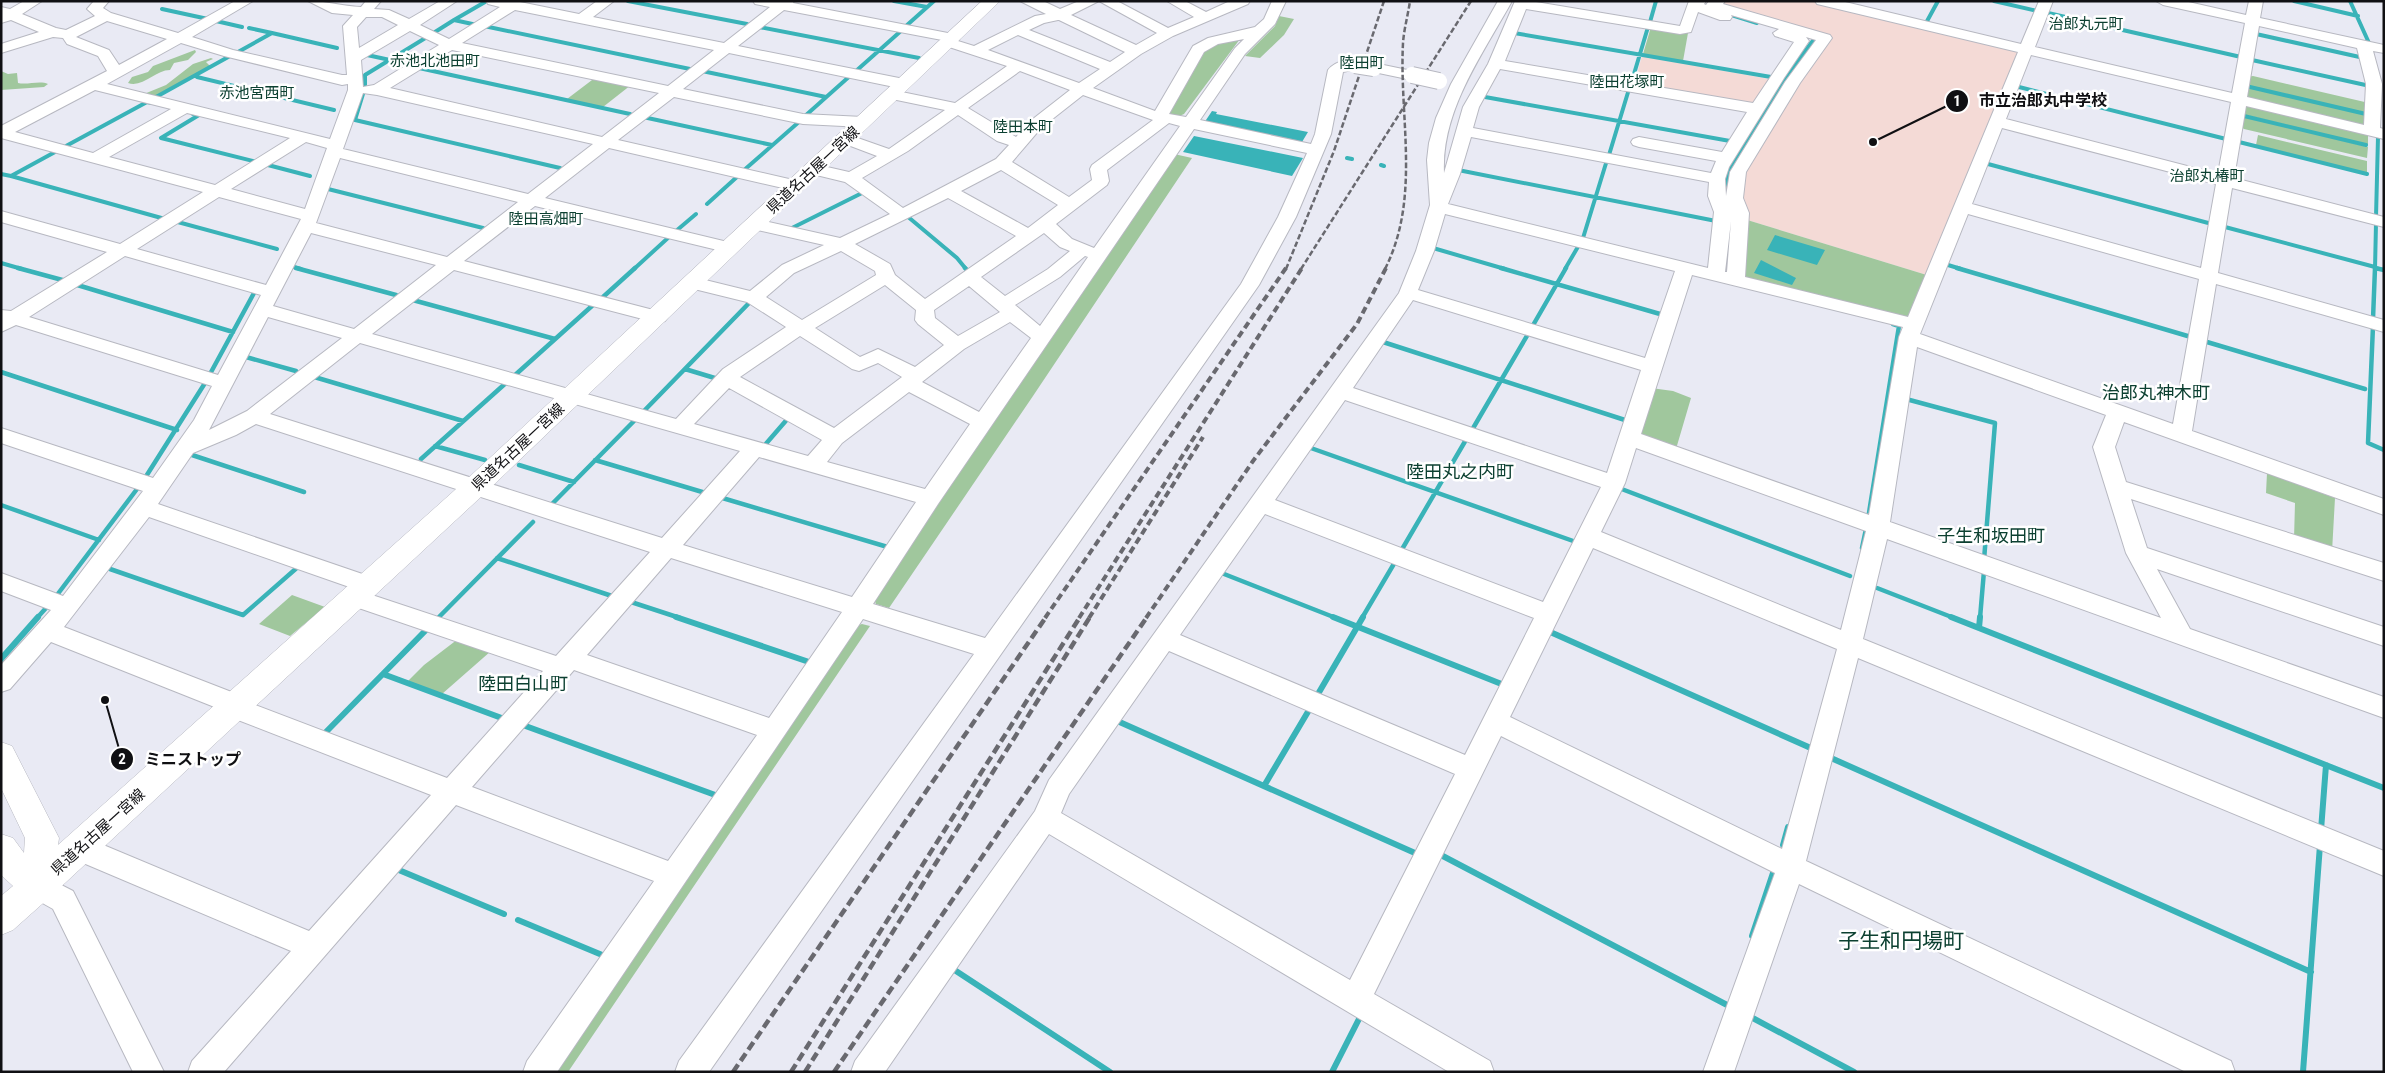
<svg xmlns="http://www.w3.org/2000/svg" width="2385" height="1073" font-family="'Roboto Condensed','Noto Sans JP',sans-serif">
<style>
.education{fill:#f4dad6}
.green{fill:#a0c79d}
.water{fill:#39b3b8}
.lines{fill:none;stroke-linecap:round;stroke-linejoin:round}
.stream-far2{stroke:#39b3b8;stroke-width:4}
.stream-far1{stroke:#39b3b8;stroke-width:4.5}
.stream{stroke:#39b3b8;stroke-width:6}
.minor-casing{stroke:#b7b8c1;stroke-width:2}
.major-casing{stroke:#b7b8c1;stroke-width:1}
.minor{fill:#fff;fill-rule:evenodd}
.major{fill:#fff;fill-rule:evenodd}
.rail-far2{stroke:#69696f;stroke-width:2.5;stroke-dasharray:5.5 2.5;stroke-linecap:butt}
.rail-far1{stroke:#69696f;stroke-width:4;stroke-dasharray:7 4;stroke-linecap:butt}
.rail{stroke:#69696f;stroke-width:4.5;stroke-dasharray:9 4.5;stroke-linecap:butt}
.minor-bridge-casing{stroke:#b7b8c1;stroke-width:18;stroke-linecap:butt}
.minor-bridge{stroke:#fff;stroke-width:16}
.labels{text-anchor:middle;stroke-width:5;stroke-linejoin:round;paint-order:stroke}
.far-quarter-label{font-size:15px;fill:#0c4031;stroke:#fff}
.street-label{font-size:15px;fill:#101013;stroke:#fff}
.quarter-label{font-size:18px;fill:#0c4031;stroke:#fff}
.near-quarter-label{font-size:21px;fill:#0c4031;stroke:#fff}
.leader{fill:none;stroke:#101013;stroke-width:2}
.callout-dot{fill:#101013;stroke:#fff;stroke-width:2}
.mark-label{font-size:15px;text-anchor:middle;font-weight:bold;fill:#fff}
.callout-label{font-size:16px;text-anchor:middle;font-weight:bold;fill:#101013;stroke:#fff;stroke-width:5;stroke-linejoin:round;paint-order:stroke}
</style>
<rect width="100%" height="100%" fill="#e9eaf4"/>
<path class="education" d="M1723 1H1815L2017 49 2021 53 1930 276 1744 219 1739 197 1742 174 1780 111 1755 105 1634 85 1642 56 1797 84 1831 39 1718 5Z"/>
<path class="green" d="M1279 16 1294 19 1284 35 1260 58 1245 56 1275 26Z
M1651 27 1688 33 1683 61 1643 54Z
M1240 39 1184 114 1177 117 1166 114 1202 51 1215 44Z
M195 50 196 52 188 60 174 63 170 70C155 70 143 88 128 83L132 77 148 72 153 66Z
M211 58 213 59 206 62 210 66 155 96 144 94 166 85 193 64Z
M1 71 8 74 17 73 18 83C28 85 40 80 48 84L44 87 1 90Z
M2253 76 2369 103V114L2246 85V77Z
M596 77 631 85 603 107 567 99Z
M2245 87 2369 116 2368 128 2252 101 2243 96Z
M2249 105 2368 133V145L2242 114 2243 106Z
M2241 116 2368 147 2367 158 2244 129 2240 126Z
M2258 135 2367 161V173L2256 145Z
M1174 154 1192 158 1033 396 889 608 876 604 872 594Z
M1744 219 1930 276 1912 319 1747 280 1740 272Z
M1651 388 1673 391 1691 398 1676 449 1636 435Z
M2267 473 2335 498 2332 552 2294 539 2295 503 2266 493Z
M292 595 325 607 290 636 259 624Z
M862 624 870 626 568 1072H544L849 628Z
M458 639 491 651 442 694 408 681 424 665Z"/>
<path class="water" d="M1212 111 1217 112 1216 114 1308 132 1302 142 1204 123Z
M1194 136 1303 158 1292 176 1183 152Z
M1775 235 1825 250 1817 265 1767 250Z
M1761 260 1796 278 1792 285 1754 273Z"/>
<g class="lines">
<path class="stream-far2" d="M628 1 747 24
M894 1 927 7
M1994 1 2037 11
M2294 1 2358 16
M2350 1 2369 43
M162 9 208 19
M1725 13 1757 23
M2048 13 2241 57
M454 20 485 2
M216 21 242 27
M1650 22 1656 1
M1926 23 1938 1
M484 26 690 69
M906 26 934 1
M759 27 919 58
M249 28 272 33
M435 32 454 20 477 25
M1514 33 1771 77
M2256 34 2364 58
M238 52 272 33 337 48
M367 55 413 65
M2252 60 2370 86
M419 68 630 114
M702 71 826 97
M856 71 902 30
M197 77 334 110
M1631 84 1648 27
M365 85V75L427 37
M2019 87 2226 139
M2250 87 2366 114
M363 94 355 120 560 168
M156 97 230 56
M1485 97 1730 141
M193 114 199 115 161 138 257 162
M805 116 851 75
M2244 116 2366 145
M643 117 772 145
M2239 142 2367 174
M66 146 147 102 152 103
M1609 155 1629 89
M1347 158 1352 159
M264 164 310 176
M1988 164 2212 224
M1381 165 1384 166
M1458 170 1716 221
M743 171 800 121
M1 174 11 176 55 152
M11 176 165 219
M328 189 483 228
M1725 195 1729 169 1784 79 1815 38 1811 37
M707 204 738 176
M907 216 957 258 966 269
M2376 217 2378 137
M174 221 277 249
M2225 227 2375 267
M792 228 862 193
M676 231 696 214
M1583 238 1607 160
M1433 248 1505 269
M1 263 22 269
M1948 265 1961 269
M294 267 301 269
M2375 268 2379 269
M634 269 669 237
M1565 269 1579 245
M2375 269 2376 223"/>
<path class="stream-far1" d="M18 268 66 281
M296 268 396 295
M965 268 970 273
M1501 268 1660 314
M1957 268 2191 337
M2375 268 2384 270
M74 284 233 332
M603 297 635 268
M409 299 555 339
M2373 319 2375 268
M2373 326 2368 443 2384 450
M1532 327 1566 268
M1383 342 1628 421
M2207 342 2365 389
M246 357 296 371
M685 369 718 379
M1 372 177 430
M210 374 254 293
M311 376 463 421
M514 376 593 305
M1906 399 1995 423 1984 560
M643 412 750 302
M1472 430 1528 334
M435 446 485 460
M764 446 790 416
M1308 447 1576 542
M192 455 304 492
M421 459 507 382
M595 460 709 494
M519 465 574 482
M145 478 205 383
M1619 488 1850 576
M719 497 891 548
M552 504 635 420
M1 505 99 540
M1868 519 1899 326 1893 324
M1862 548 1866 529
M1401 551 1467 438
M497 558 615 597
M110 569 243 615 299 566
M1219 572 1336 618
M1877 588 1954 618
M57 595 137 489
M628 601 680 618
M37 618 46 608
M438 618 533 522
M1362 618 1395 562
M1980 618 1984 571"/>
<path class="stream" d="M676 617 812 663
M1333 617 1504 685
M1951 617 2384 788
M1979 628 1980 617
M1548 631 1813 749
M1 659 38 617
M383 674 507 720
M1318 694 1363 617
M1115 720 1415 853
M520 724 718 796
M324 734 427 629
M1831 758 2311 972
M1264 786 1309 710
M2321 830 2326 765
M1783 845 1788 827
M1439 854 1729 1006
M394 868 504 914
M518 920 607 957
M1752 936 1774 870
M952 971 953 969 1110 1072
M1749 1016 1854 1072
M1332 1072 1361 1015
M2303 1072 2320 845"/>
<g class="minor-casing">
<path id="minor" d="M24 1H42L22 14 56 28 66 30 95 16 87 9 94 1H109L103 8 111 13 178 33 235 1H253L192 37 233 50 342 75H347L343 26 353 15 332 13 308 1C326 1 342 6 361 7L366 1H381L374 9 389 10 409 19 440 1H457L420 25 449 39 500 7 488 4 486 1H515L579 14 597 1H614L593 17 724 43 770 7 755 4 753 1H794L793 3 953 34 958 35 960 38 958 41 974 46 1035 16 1046 14 1020 1H1043L1060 9 1079 1H1099L1071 15 1136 45 1157 33 1099 1H1117L1168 28 1194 17 1167 1H1185L1206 12 1230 1H1250L1248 4 1173 36 1141 54 1093 88 1155 111 1193 46 1208 38 1255 27 1264 19 1272 1H1286L1275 24 1245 54 1200 120 1311 144 1315 134 1328 70C1335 61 1354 55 1363 65L1360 68 1343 72 1331 134 1296 217 1259 285 709 1072H675L679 1061 974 654 863 619 557 1072H523L527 1061 654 881 456 805 224 1072H188L192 1061 291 951 69 857 65 848 69 839 79 836 89 839 309 931 431 795 225 715 222 710 51 642 10 689 1 692V665L51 610 1 591V573L63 596 143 491 1 443V428L153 478 194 420 212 386 16 325 1 332V310L11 311 107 252 1 222V211L120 244 203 192 1 138V126L107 71 98 56 67 44 63 38 53 37 1 53V44L39 32 11 20 1 23V7L10 9ZM515 10 714 50 668 86 462 43ZM784 10 942 40 943 45 1007 66 955 103 892 90 887 92 884 95 887 98 945 110 889 149 852 136H840L838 139 840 142 877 156 849 172 814 164 808 165 806 169 808 173 845 182 890 214 840 238 755 219 749 220 746 224 749 228 824 245 782 265 750 291 693 277 686 279 684 283 686 287 747 302 786 327 723 369 676 419 372 334 454 270 658 323 665 321 668 317 665 313 464 261 535 206 730 253 736 252 739 248 736 244 545 198 609 148 796 191 802 190 804 186 802 182 618 140 674 97 803 124 863 127 869 125 871 122 869 119 863 117 803 114 683 89 729 53 904 89 912 84 904 79 738 46ZM366 17H382L398 25 359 48 357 27ZM1058 20H1059L1125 52 1110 62 1029 30 1044 23ZM107 21 167 39 119 65 109 50 76 37ZM410 31 439 45 374 85 363 87 361 60ZM1018 35 1100 69 1079 83 988 50ZM1244 39 1235 48 1186 117 1169 114 1204 52 1218 44ZM181 43 224 56 342 85 348 84V90L330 139 107 84ZM452 50 659 93 602 137 390 88ZM1020 71 1070 90 1029 122 1016 137 968 108ZM95 90 171 109 93 153 15 132ZM363 93 377 95 593 144 528 194 343 149ZM1083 95 1153 120 1092 165 1090 169 1092 180 1069 197 1012 162 1041 128ZM187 113 290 138 215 185 109 157ZM958 115 997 141 1009 145 996 159 903 208 862 178 908 151ZM1169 123 1180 126 1094 248 1072 239 1056 224 1107 185 1109 181 1107 170ZM1194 129 1307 153 1278 217 1241 284 985 638 873 604 938 504ZM306 142 327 148 305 209 231 189ZM340 158 518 202 447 257 316 223ZM1001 170 1058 205 1028 228 961 191ZM219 197 301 219 266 285 137 249ZM948 198 1016 236 925 299 895 275 890 264 855 244ZM311 233 436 265 354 329 273 306ZM1044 233 1060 247 1070 251 1048 269 1005 296 981 277ZM841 251 875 271 876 275 802 320 766 297 794 273ZM125 256 261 295 218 375 29 317ZM1085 256 1088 257 1040 326 1015 305 1060 277ZM885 285 916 310 915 320 918 324 944 345 915 367 878 349 860 357 815 328ZM969 286 1000 312 958 336 935 318 934 310ZM268 317 342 338 247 411 209 430ZM1010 322 1031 338 979 412 922 382 964 349ZM800 336 852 369 859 371 878 363 902 377 834 428 740 377ZM360 343 740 451 662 538 270 414ZM729 388 822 440 808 456 694 424ZM909 392 970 424 925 489 827 462 842 443ZM256 424 650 552 556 656 369 594 377 591 381 585 377 579 158 504 193 453 236 435ZM759 457 916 502 852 597 683 545ZM149 517 355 589 347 592 343 598 347 604 543 671 447 778 250 703 247 698 64 627ZM671 558 842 612 769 718 587 655ZM574 670 757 735 668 861 472 787Z
M1498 1H1512C1483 54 1441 110 1444 173L1463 107 1488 64 1515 1H1530L1680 26 1689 1H1706L1704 4 1706 5 1709 1H1725L1723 4 1830 35 1832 38 1800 83 1746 172 1743 198 1749 213 1745 277 1908 317 2018 52 1817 4 1815 1H1841L2021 44 2039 1H2053L2035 47 2232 93 2245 23 2163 5 2156 1H2184L2246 15 2249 1H2263L2260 18 2384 45V53L2373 51 2382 84 2380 128 2384 129V139L2246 106 2234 178 2384 217V227L2232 188 2218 273 2384 320V332L2216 284 2192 431 2384 499V515L2124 422 2115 447 2126 482 2384 563V581L2131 499 2147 548 2384 627V646L2157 569 2190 629 2384 697V718L1887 539 1863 639 2384 851V876L1858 658 1806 861 2231 1061 2235 1072H2186L1799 884 1734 1072H1703L1775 873 1501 736 1374 994 1490 1061 1494 1072H1449L1049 834 885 1072H851L855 1061 1035 811 1049 780 1399 293 1416 251 1430 205 1427 160 1429 143 1436 118 1451 84ZM1526 9 1680 34 1691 32 1698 12 1720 20H1730L1732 17 1731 15 1779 29 1773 33 1775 36 1794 42 1753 103 1505 61ZM2259 26 2357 48 2366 84 2364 125 2247 97ZM1806 37 1816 40 1785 82 1730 172 1726 196 1725 179 1729 167 1784 78 1809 41ZM2031 55 2231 102 2218 174 2006 119ZM1500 69 1747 112 1722 152 1639 137 1633 139 1631 142 1633 145 1639 147 1716 161 1711 173 1473 128 1479 107ZM2002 128 2216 184 2201 268 1972 204ZM1471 137 1709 182 1708 196 1714 212 1708 268 1448 204 1460 174ZM1445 214 1675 271 1645 358 1418 290 1434 251ZM1968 214 2199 279 2173 424 1920 334ZM1731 221 1727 272H1725ZM1692 275 1903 327 1899 337 1869 515 1641 434ZM1413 300 1641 370 1607 473 1353 388ZM1917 347 2106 415 2093 447 2126 553 2161 618 1890 522ZM1345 400 1601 487 1543 602 1275 500ZM1636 448 1866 531 1841 630 1601 532 1625 483ZM1265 514 1534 618 1465 755 1180 635ZM1593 548 1837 649 1782 849 1510 717ZM1169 651 1455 774 1350 980 1061 813 1069 794Z
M1374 63 1417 72 1420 75 1412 80 1369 71 1366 68 1369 65Z
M38 873 73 891 164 1072H133L53 909 28 895 24 886 28 877Z"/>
</g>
<g class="major-casing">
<path id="major" d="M982 1H1000L483 495 50 897 13 930 1 935V896L13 886 1 875V834L13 838 24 853 25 838 1 788V742L12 746 59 838 58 845 465 481Z"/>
</g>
<use href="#minor" class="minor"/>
<use href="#major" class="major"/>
<path class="rail-far2" d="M1286 269 1334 151 1384 1
M1301 269 1471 1
M1385 269C1421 198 1399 118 1403 43 1404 29 1408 15 1410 1"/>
<path class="rail-far1" d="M1045 618 1286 268
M1079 618 1302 268
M1089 618 1203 437
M1146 618 1253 461 1357 324 1386 268"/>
<path class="rail" d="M733 1072 1046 617
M791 1072 1080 617
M805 1072 1090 617
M834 1072 1147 617"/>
<g class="minor-bridge-casing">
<path id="minor-bridge" d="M1355 65 1374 68
M1412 75 1439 81"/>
</g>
<use href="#minor-bridge" class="minor-bridge"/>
</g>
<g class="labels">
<g class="far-quarter-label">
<text x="2086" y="29">治郎丸元町</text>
<text x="435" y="66">赤池北池田町</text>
<text x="1362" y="68">陸田町</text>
<text x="1627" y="87">陸田花塚町</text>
<text x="257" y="98">赤池宮西町</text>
<text x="1023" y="132">陸田本町</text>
<text x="2207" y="181">治郎丸椿町</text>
<text x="546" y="224">陸田高畑町</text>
</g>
<g class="street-label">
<text transform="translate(813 170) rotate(-43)" y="5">県道名古屋一宮線</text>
<text transform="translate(518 447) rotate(-43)" y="5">県道名古屋一宮線</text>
<text transform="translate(98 832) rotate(-42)" y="5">県道名古屋一宮線</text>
</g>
<g class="quarter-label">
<text x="2156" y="399">治郎丸神木町</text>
<text x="1460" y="478">陸田丸之内町</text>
<text x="1991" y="542">子生和坂田町</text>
<text x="523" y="690">陸田白山町</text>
</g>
<g class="near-quarter-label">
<text x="1901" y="948">子生和円場町</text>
</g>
</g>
<path class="leader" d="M1873 142L1957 101M105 700L122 759"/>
<g class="callout-dot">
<circle cx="1873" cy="142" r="5"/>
<circle cx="105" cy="700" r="5"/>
<circle cx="1957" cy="101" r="12"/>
<circle cx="122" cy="759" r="12"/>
</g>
<g class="mark-label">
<text x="1957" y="106">1</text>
<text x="122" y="764">2</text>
</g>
<g class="callout-label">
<text x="2043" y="106">市立治郎丸中学校</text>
<text x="193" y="765">ミニストップ</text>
</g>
<rect width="2385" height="1073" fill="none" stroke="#101013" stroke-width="5"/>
</svg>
